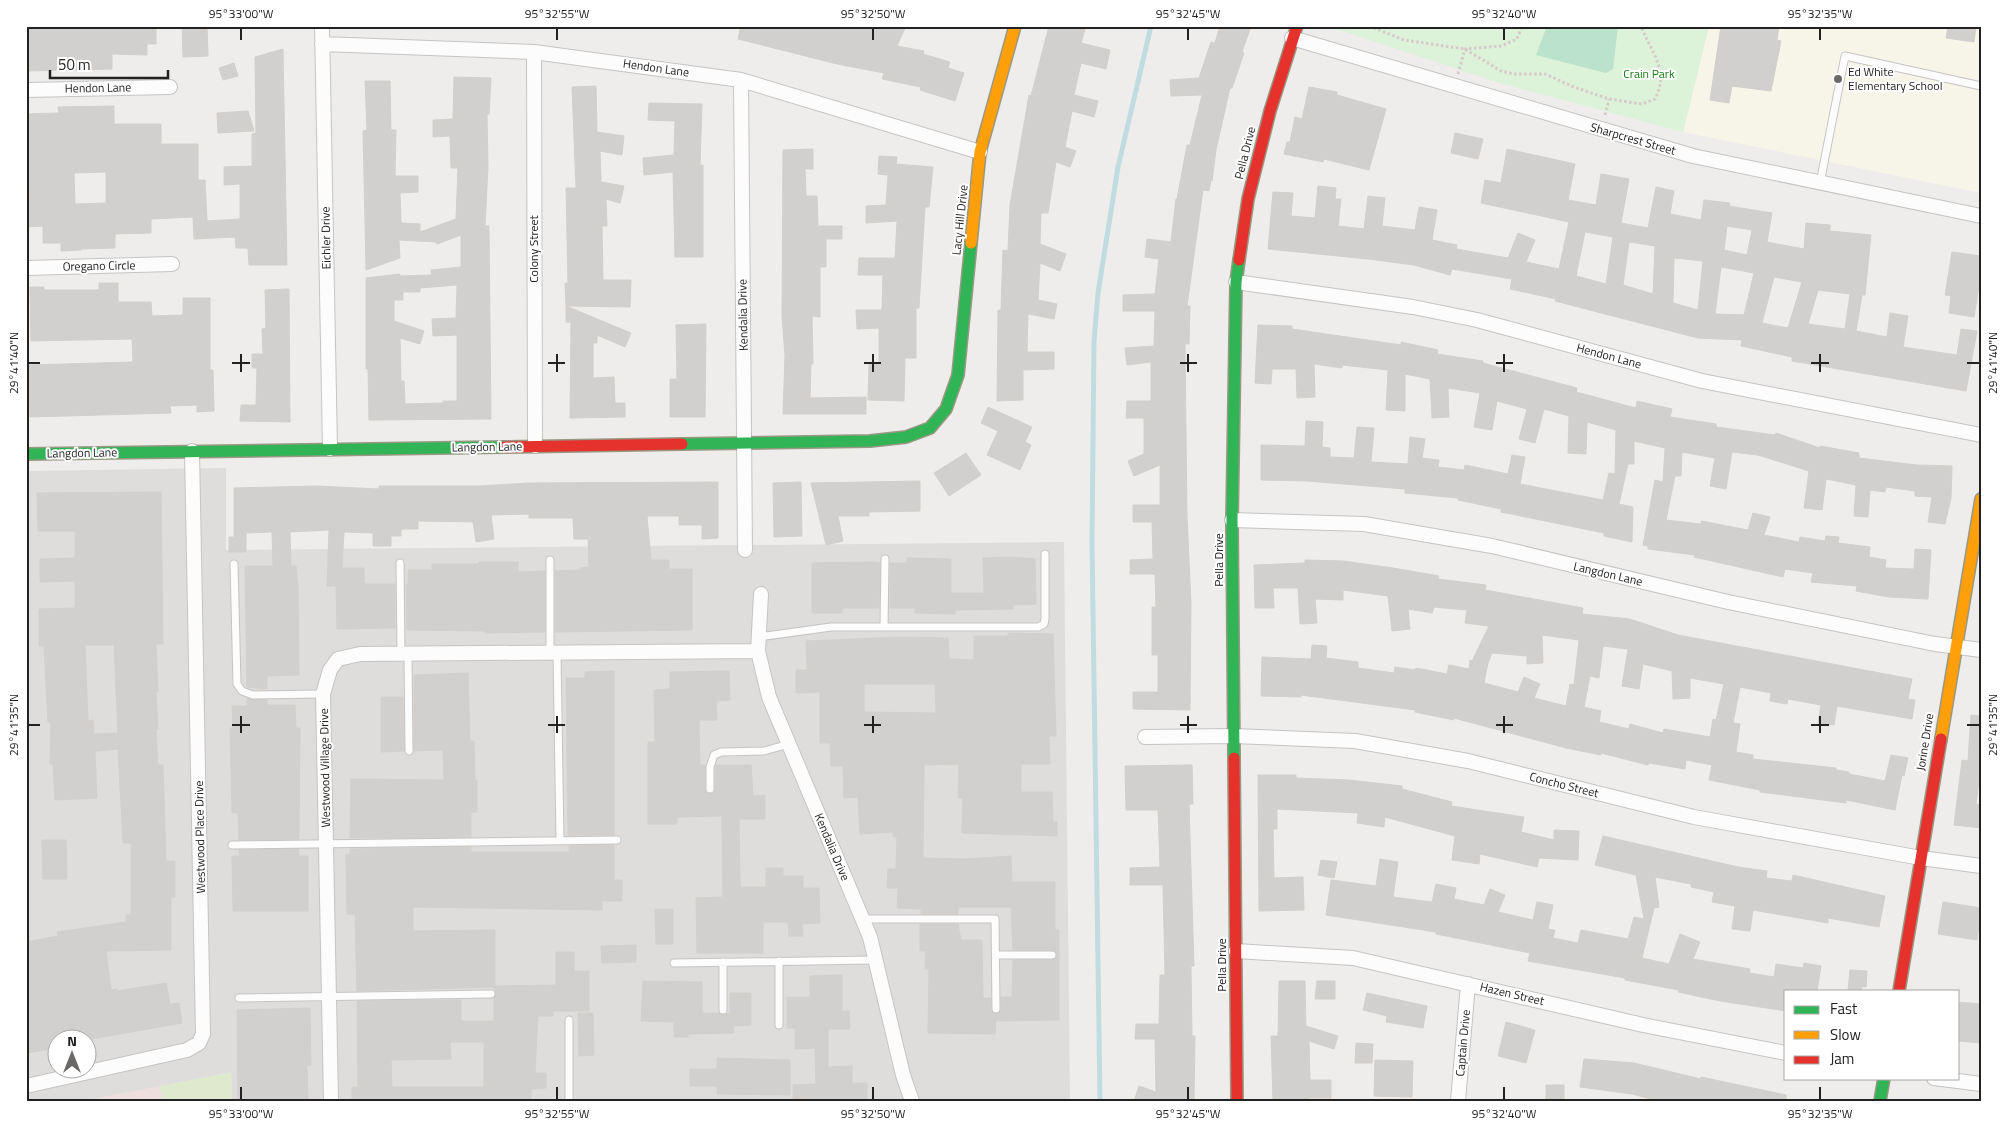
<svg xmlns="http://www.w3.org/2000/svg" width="2007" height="1127" font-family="'Titillium Web',sans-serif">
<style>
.residential{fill:#dfdddc;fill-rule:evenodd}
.commercial{fill:#ecdfde}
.education{fill:#f7f5e8}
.grass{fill:#dee9cd}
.park{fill:#dcf2d9}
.pitch{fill:#bae2cd}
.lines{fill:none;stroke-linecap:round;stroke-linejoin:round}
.stream{stroke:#c1dce0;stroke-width:5}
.building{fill:#d2d0ce;stroke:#d2cfcc;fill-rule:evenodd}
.lane-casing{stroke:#c5c4c3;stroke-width:9}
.street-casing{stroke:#c5c4c3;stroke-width:16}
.fast-casing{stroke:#989884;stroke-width:14}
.slow-casing{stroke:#989884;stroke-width:14}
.jam-casing{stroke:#989884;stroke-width:14}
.path{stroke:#d7caca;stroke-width:3;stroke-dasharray:2.5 2.5;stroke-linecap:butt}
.lane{stroke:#fdfcfc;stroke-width:7}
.street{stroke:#fdfcfc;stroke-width:14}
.fast{stroke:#30b455;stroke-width:11}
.slow{stroke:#ff9f0a;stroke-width:11}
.jam{stroke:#e5322d;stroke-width:11}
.ticks{fill:none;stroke:#222;stroke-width:2}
.poi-dot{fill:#6a6968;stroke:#fff;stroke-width:2}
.labels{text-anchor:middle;stroke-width:4;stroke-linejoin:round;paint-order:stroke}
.street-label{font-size:12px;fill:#222;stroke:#fff}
.poi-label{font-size:12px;fill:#222;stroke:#fff;text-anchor:start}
.park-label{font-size:12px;fill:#167a15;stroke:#fff}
.neatline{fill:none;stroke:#222;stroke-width:2}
.ticks-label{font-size:12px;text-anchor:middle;fill:#222}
</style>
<rect width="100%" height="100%" fill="#efedeb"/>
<path class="residential" d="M226 468V550L1064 542 1070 1101H232L231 1073 83 1101H26V471ZM58 1040H88V1070H58Z"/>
<path class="commercial" d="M160 1086 163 1101H83Z"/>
<path class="education" d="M1709 26H1981V193L1683 132Z"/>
<path class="grass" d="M231 1072 232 1101H163L160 1086Z"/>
<path class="park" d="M1327 26H1709L1683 132 1500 83Z"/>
<path class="pitch" d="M1547 26H1618L1613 69 1606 73 1536 55Z"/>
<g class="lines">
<path class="stream" d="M1100 1101 1092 541 1094 341 1098 293 1118 167 1151 26"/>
</g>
<path class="building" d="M29 26H156V44H147V55L112 54V69L26 71V32H29Z
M182 26H207L208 56 183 57Z
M741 26H906L897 46 924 51 923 54 950 62 948 68 964 73 955 101 920 90 921 87 882 79 884 73 837 64 738 39Z
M1049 26H1086L1081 43 1110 50 1106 69 1081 63 1074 95 1098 101 1094 117 1072 111 1065 147 1076 151 1070 167 1056 162 1048 213H1041L1040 244 1066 254 1060 271 1040 263 1038 300 1057 304 1054 319 1028 314 1027 352H1054V369L1023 370V400L997 401 998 310H1001L1003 250 1008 251 1010 205 1029 95 1031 96Z
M1220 26H1251L1242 52 1244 53 1232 88H1230L1216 150 1212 181 1211 180 1209 191 1203 190 1187 306H1190L1189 344H1185L1187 517 1191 603 1190 710 1133 709V692H1158V655H1152V607H1156L1155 574H1130V560L1153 559 1152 522H1133V505H1160V465L1134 476 1128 461 1144 454V418H1126L1127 401H1151V362L1127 365 1125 348 1154 346 1155 311H1123V295L1155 294 1159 259 1145 257 1147 239 1171 242 1176 199H1177L1187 145H1190L1202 95 1171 96 1170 80 1199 78 1211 42 1215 43Z
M1721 26H1779L1777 40 1781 41 1771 91 1732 86 1729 103 1710 100Z
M1948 26H1976L1974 42 1946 38Z
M283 49 287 265H249L248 248H236L235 237 194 239 193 217 151 219V233L115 234V248L81 249V250L61 251V243H43V226L26 227V203H29L26 114 59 113 58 107 114 106V124H161V144H198V180H205L207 221 240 219V184L224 185V167L252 166V134L256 133 255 57ZM106 172V203L75 204 74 173Z
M234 63 238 76 223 80 219 68Z
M454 77 491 78 489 114H487L488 167 485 226H489L491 419 369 420 368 369H366V278L400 274V276L432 275 431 270 461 267V235L437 244 436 242 399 240 400 258 366 270 363 131 367 130 365 81H390L391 130H396L395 176H418V192L400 193 401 223 420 224V232L456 219 458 168H451L450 136 433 137V120L453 119ZM457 285 456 318 432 319 433 336 457 335V401H443V403L405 404 404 381H401L400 338 420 344 424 331 394 321V300H403V292H420V288Z
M596 86 597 132 624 136 622 155 600 151 601 182 624 186 620 203 606 199 607 226H602L603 280H631L630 307 566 306 565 283H568L566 188H576L572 87Z
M1309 87 1337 92V95L1386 109 1369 170 1324 159 1323 162 1284 154 1287 142H1290L1295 117 1302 119Z
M649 103 702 104 700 165H703V257H675L673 172 644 175 643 158 674 155 675 121 648 120Z
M248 111 254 131 218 133 217 113Z
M1455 133 1483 139 1478 159 1451 153Z
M813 149V169H805L806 196H817L818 226H842V239H826V267H820V317L812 316 813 364H811L810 398 866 397V414H783L785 355 782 316 783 150Z
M1507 149 1575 164 1568 200 1596 205 1601 174 1629 179 1621 223 1648 228 1656 187 1674 191 1670 214 1701 220 1704 200 1730 203 1729 206 1772 213 1767 242 1804 249 1806 223 1830 225V231L1871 235 1865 295H1862L1856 331 1887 337 1890 313 1908 316 1903 347 1957 355 1961 329 1977 331 1966 391 1792 361V357L1741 346 1742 340 1698 338 1555 301 1556 299 1510 289 1512 279 1452 269 1450 275 1414 265 1368 259 1268 249 1273 192 1293 193 1291 216 1315 218 1318 186 1336 188 1335 199H1341L1338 226 1364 229 1368 196 1385 198 1382 226 1415 230 1419 207 1437 210 1432 240 1457 245 1456 249 1508 258 1518 233 1535 240 1526 262 1559 269 1569 222 1481 203 1485 180 1501 183ZM1727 226 1752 230 1747 255 1724 250ZM1585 232 1613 237 1606 284 1576 276ZM1629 242 1655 246 1653 294 1623 285ZM1674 258 1703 261 1698 310 1673 303ZM1721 267 1754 273 1744 315 1715 314ZM1774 277 1802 282 1788 328 1762 323ZM1818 290 1850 294 1845 329 1808 324Z
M879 156 897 157 896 164 933 167 929 207H925L919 308H916V358H905L904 401 868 400 869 363H879V328L857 329 856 310H882L883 275H858L859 258H895L897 221 866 223V206L886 205 888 175 878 174Z
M1952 252 1981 256V273L1974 317 1949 313 1951 296 1945 295Z
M99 283H118V302H151L152 316 183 315V298H210V370H213L214 411 197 412V405L170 406 171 413 30 417 29 365 133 362 132 339 31 341 30 287H44V290H99Z
M289 289 290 422 240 421 241 405H256L257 368H252V354H263L262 329 266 328 265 290Z
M566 306 631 333 625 347 597 335V343H593V378L614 377 615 403H625V417L570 418 571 322H566Z
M706 324 705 417H670V379H677L676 325Z
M1258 325 1292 326V329L1401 345V342L1438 350 1437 354 1483 361V363L1577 388 1576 392 1636 408 1637 401 1672 409 1670 417 1716 424V427L1775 435 1776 433 1820 448V446L1859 453V458L1916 465 1952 466 1951 498 1945 524 1928 522 1932 497 1915 496V491L1886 487 1885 492 1870 490 1868 517 1854 516 1856 485 1826 479 1822 510 1804 508 1809 471 1758 455 1732 452 1726 489 1710 486 1715 458 1682 452 1681 476H1675L1666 520 1701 524V521L1748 530 1753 513 1770 517 1764 535 1799 542 1800 537 1825 541 1826 536 1839 537 1838 543 1870 547 1869 557 1886 560 1885 568 1914 569 1915 549 1931 550 1928 599 1889 597 1856 591 1857 586 1811 582 1813 573 1785 569 1783 577 1694 557 1695 555 1648 549V546L1643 545 1655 480 1663 482 1665 448 1634 441V464H1628L1619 504 1633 507 1632 542 1604 536V533L1501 512V509L1458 500V498L1405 493V489L1307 481 1261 480V445L1305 446 1306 421 1323 422 1322 447 1330 448V457L1354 458 1357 427 1374 428 1371 462 1408 464 1410 437 1425 439 1422 458 1439 460 1438 467 1464 470 1465 465 1508 474 1512 455 1525 457 1520 484 1603 500 1609 473 1615 474 1616 430 1587 422 1586 454 1568 453 1569 416 1544 409 1535 443 1519 439 1527 409 1497 401 1492 430 1474 427 1480 393 1448 388 1449 417 1432 418 1430 379 1405 374V411L1386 410 1388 370 1342 365V368L1314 364 1315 397 1297 398 1296 369H1272L1271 384 1255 383Z
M988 407 1032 427 1025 442 1031 445 1020 470 987 455 998 431 981 423Z
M966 453 981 475 949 496 934 473Z
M920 481V511L869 512V516H838L843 541 826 545 811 483Z
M718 482V538L702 539V525H679V516H647L651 560H669V569H692V630L555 632V571L580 570V568L589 567 588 539H574L573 518H529V514L491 515 494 539 476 542 473 522 418 521V529H401V536H391V546H373V533L344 532 342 568H364V584H395V628L337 629 336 586H327L329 530 290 532 291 566H296L298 588 299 675 267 676V689L247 687 245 566H273L272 532 246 533V552H229V537H234V488L317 486 379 489V486H479L529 483Z
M801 482 802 536 774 537 773 483Z
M161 492 163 644H156L158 692H156L158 729H156L158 765H163L166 861H175V897H171V950L106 951 111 990 117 989V991L166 983 170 1004 179 1003 182 1023 86 1040H58V1048L26 1053V942L58 936 57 932 126 922V915H131V843H123L118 749 95 751 97 798 55 800 53 764H50L51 722H48L44 646H39V609L75 608V581L40 582V559L75 558V531H38L37 493ZM85 645H114L118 733 94 734 93 720 88 721Z
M1012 557 1035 559 1036 604 1013 605V609L955 610V614L915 613V608H890V563H907V558L951 559V593H984L983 558Z
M1305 560 1343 561 1393 568 1439 576 1438 579 1486 585 1485 590 1583 608 1582 614 1630 619 1678 635 1912 679 1908 699 1915 700 1912 719 1837 706 1834 725 1818 723 1821 705 1788 699 1787 704 1770 701 1771 693 1740 687 1733 723 1740 724 1736 752 1753 755V759L1836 768V770L1849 772V774L1885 781 1891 755 1908 758 1904 776 1902 775 1895 810 1846 800V803L1760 792V790L1709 780 1712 765 1686 760 1685 769 1649 763 1648 765 1601 753V755L1566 748 1454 718V720L1415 712V710L1301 695V697L1261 696 1262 657 1311 659 1312 645 1327 646 1326 658 1358 662V668L1394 673 1395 667 1415 670 1416 668 1447 674 1449 665 1469 669 1470 660 1472 661 1489 626 1465 623 1467 610 1434 607 1432 613 1408 609 1410 629 1392 631 1388 596 1343 590V600L1315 599 1317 623 1300 624 1298 588H1273L1274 608H1255L1254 565 1305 563ZM1542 635 1579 640 1574 685 1570 684 1566 706 1534 698 1540 684 1524 677 1518 692 1484 683 1488 663 1492 653 1527 656V664L1543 663ZM1603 646 1628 649 1622 686 1639 689 1643 664 1672 671 1673 699 1690 698V678L1724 684 1716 720 1713 719 1710 737 1664 729 1663 733 1630 724 1629 729 1599 722 1601 711 1584 707 1590 676 1599 678Z
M479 562H518V572L545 571V632L485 633V631L407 630 406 584H408V570H432V564H479Z
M875 562 880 563 879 608H842V613H812V563Z
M1008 633 1053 634 1056 736H1049L1050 764H1021V792H1052L1053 822H1057V836L962 833 963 798H958L959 764 924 765 923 858 964 859 1011 856 1012 882H1055V930H1059V1020L996 1021 995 1034 928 1033 929 969H925L926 951H920V924H958L961 940H982L983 998H991V1011L996 1014 1001 1011V997H1012L1013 960H1052L1056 958 1057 953 1052 950H1013L1011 907H958V914H921V909L897 908 898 888H887L888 869H896L897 837H893V832L860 834 858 797 844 798 843 766H831L830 743H820V692L796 693V670H807L806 641 901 637 948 638 949 659 974 660V636H1008ZM864 684H935L936 713 864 712Z
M614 671V835H568L566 678H585V672Z
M729 671 730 700 716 701 717 720H699L700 765H705V791L710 794 715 791 716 765H751L753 796 765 795V819H739L740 887H766V868H783V876H803V888H819L820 923 802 924 803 936H789L788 922H763V953H697L696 898 723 897 722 820V816L677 817V824H648V742H655L654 690 670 689V672Z
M468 673 470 741H474L475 780H477V812H471V837L350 838 351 779 444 780 443 750 414 751V675Z
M381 697H403L404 751 381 752Z
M247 698 267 700V705H295L296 728H300L299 839 239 840 238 813H232L230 728H233L232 706H247Z
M1971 715 1981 716V763L1976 804 1981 805V828L1954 825 1962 760 1968 761Z
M1192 765 1193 804H1189L1194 966H1191L1192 1036H1195L1194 1101H1134L1139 1086 1156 1092 1155 1039H1135L1136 1024H1159L1160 975H1165L1163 885H1130V868L1160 867 1158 810H1126L1125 766Z
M1258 775H1296V778L1349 780 1402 786V789L1452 802 1451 806 1524 817 1521 832 1554 840V830L1579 831 1578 860 1539 858 1537 867 1480 854 1479 864 1452 860 1455 836 1385 817 1384 827 1357 823 1358 813 1277 809V829H1273L1274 878 1303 877 1304 910 1259 911Z
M1603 836 1738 867 1767 871 1766 878 1792 881 1793 875 1885 896 1879 927 1828 918V923L1753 910 1750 931 1732 929 1735 906 1712 902 1714 892 1691 887V884L1655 877 1659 907 1654 908 1642 958 1669 964 1680 934 1700 942 1693 959 1750 969 1749 973 1774 977 1776 964 1803 968 1804 963 1821 966 1817 991H1786V1011L1720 1001 1678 992 1679 990 1625 980V978L1528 961 1530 953 1436 934V932L1326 915 1331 880 1376 886 1380 859 1398 862 1393 897 1432 902 1436 884 1456 888 1454 899 1484 905 1490 889 1505 895 1498 912 1533 920 1537 902 1553 905 1548 929 1555 930 1553 938 1578 943 1581 930 1628 939 1634 917 1644 919 1636 875 1595 865Z
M42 840H66L67 879H43Z
M614 845V880H622V901H602V910L413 907V931L495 930V986L556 985V952H574V971H589V1011H553V1016H538L535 1073H546V1088L531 1089V1101H352V1087H358L357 1001 461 1000V1021H494V998L496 994 494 987 357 991 355 914H347L346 854H350V849L471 847V852H569V846ZM450 1042H484V1087H392L391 1060 451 1059Z
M299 849V856H308V911H233L232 856H240L239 850Z
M1321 860 1337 862 1334 878 1318 875Z
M1943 902 1981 908 1977 940 1938 934Z
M655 909H673V944H656Z
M636 945V962L602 963 601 946Z
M1850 970 1867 971 1866 987H1862L1861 991H1848Z
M842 975V1011H849L850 1029H828V1067L852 1066V1083H867V1101L793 1099V1085L816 1084 815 1048 795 1049V1028H787V997H810V976Z
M643 981 702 982V1013H719L723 1015 730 1013V993H751V1025L733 1026 734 1033 688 1034V1037H674V1022L641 1021Z
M1279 981H1305L1306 1026 1338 1036 1334 1049 1309 1041 1310 1080H1331V1098H1309V1101H1273L1271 1036H1278Z
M1317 981H1335V999H1315Z
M1367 993 1427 1006 1423 1028 1386 1022 1387 1016 1363 1010Z
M1958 1002 1981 1004V1043L1958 1041Z
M310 1008 311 1065H307L308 1101H238L237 1010Z
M578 1013H593L594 1055 579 1056Z
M1506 1022 1535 1030 1526 1063 1498 1056Z
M1356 1043 1373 1044 1372 1063H1355Z
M717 1058 790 1060V1095L717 1094V1086H690V1069H717Z
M1584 1059 1634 1063 1701 1079V1077L1786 1095V1101H1659L1632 1094 1580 1087Z
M1375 1060 1413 1061 1412 1097 1374 1096Z
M1546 1085H1564V1101H1546Z"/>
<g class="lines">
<g class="lane-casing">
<path id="lane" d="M1820 183 1845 56 1981 86
M550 560V654
M400 563 401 654
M234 564 237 684 242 691 253 695 323 694
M884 627 885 559
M759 637 831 627H1038L1044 624 1045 619V554
M408 654 409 751
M557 654 560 840
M710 789V767L714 755 721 752 764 751 789 744
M232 845 617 840
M862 919H995L996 1009
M996 955H1052
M779 961V1025
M723 962V1010
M674 963 875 960
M239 998 491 994
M569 1020V1101"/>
</g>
<g class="street-casing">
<path id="street" d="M322 26 330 449
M1292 38 1693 156 1981 216
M322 44 534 52 741 80 980 152
M534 52 535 446
M741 80 745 550
M26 90 170 87
M26 268 172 264
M1236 282 1413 307 1477 320 1702 381 1981 435
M1232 520 1364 524 1492 546 1728 602 1935 644 1981 650
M761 594 758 651 769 697 870 937 903 1075 912 1101
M1145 737 1234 736 1355 741 1468 761 1694 817 1921 858 1981 866
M1236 951 1353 958 1643 1025 1786 1053
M1934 1078 1981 1084
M26 1086 187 1050 199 1043 203 1034 192 451
M331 1101 323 694 330 670 338 659 360 654 758 651
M1458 1101 1468 984"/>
</g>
<g class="fast-casing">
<path id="fast" d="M682 444 870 441 906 437 930 428 946 409 958 375 971 243
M26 454 504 447
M1234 758 1232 520 1236 282 1239 260
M1880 1101 1884 1078"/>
</g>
<g class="slow-casing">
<path id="slow" d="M971 243 980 152 1015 26
M1941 739 1981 499"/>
</g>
<g class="jam-casing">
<path id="jam" d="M1239 260 1248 199 1270 111 1297 26
M504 447 682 444
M1234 758 1237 1101
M1899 991 1941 739"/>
</g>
<path class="path" d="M1369 26 1404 40 1465 49 1501 71 1514 74H1545L1574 87 1609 99 1642 104 1655 99C1670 71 1651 52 1641 26
M1458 74 1465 49 1501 46 1517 39 1522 26
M1605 115 1609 99"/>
<use href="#lane" class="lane"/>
<use href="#street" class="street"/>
<use href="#fast" class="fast"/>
<use href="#slow" class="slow"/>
<use href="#jam" class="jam"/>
</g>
<path class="ticks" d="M241 28V40M557 28V40M873 28V40M1188 28V40M1504 28V40M1820 28V40M241 354V372M557 354V372M873 354V372M1188 354V372M1504 354V372M1820 354V372M28 363H40M232 363H250M548 363H565M864 363H881M1180 363H1197M1496 363H1513M1811 363H1829M1967 363H1980M241 716V733M557 716V733M873 716V733M1188 716V733M1504 716V733M1820 716V733M28 725H40M232 725H250M548 725H565M864 725H881M1180 725H1197M1496 725H1513M1811 725H1829M1967 725H1980M241 1087V1100M557 1087V1100M873 1087V1100M1188 1087V1100M1504 1087V1100M1820 1087V1100"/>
<circle class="poi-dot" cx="1838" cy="79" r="5"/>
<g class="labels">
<g class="street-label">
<text transform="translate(656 68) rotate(8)" y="4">Hendon Lane</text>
<text transform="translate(98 88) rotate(-1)" y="4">Hendon Lane</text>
<text transform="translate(1633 139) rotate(16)" y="4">Sharpcrest Street</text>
<text transform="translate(1245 153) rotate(-76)" y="4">Pella Drive</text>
<text transform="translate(960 220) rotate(-84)" y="4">Lacy Hill Drive</text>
<text transform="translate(326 238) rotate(-91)" y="4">Eichler Drive</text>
<text transform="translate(534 249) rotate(-90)" y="4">Colony Street</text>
<text transform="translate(99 266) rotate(-1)" y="4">Oregano Circle</text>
<text transform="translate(743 315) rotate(-91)" y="4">Kendalia Drive</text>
<text transform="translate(1609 356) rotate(15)" y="4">Hendon Lane</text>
<text transform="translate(487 447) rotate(-1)" y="4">Langdon Lane</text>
<text transform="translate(82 453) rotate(-1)" y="4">Langdon Lane</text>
<text transform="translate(1219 560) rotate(-90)" y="4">Pella Drive</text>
<text transform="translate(1608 574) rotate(13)" y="4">Langdon Lane</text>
<text transform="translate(1925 742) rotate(-81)" y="4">Jorine Drive</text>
<text transform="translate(325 768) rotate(-91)" y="4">Westwood Village Drive</text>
<text transform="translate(1564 785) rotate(14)" y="4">Concho Street</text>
<text transform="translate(200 837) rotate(-91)" y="4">Westwood Place Drive</text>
<text transform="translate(832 847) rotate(67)" y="4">Kendalia Drive</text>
<text transform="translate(1222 965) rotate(-90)" y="4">Pella Drive</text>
<text transform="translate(1512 994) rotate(13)" y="4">Hazen Street</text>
<text transform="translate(1463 1043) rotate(-85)" y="4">Captain Drive</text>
</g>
<g class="poi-label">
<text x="1848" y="76">Ed White<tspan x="1848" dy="14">Elementary School</tspan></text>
</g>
<g class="park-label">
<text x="1649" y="78">Crain Park</text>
</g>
</g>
<rect width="2007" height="1127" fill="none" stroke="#ffffff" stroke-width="55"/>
<rect x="1784" y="990" width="175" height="90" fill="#ffffff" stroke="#a7a7a7"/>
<rect x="1794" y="1006" width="25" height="8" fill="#30b455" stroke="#a7a7a7"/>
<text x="1830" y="1014" font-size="15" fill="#222222">Fast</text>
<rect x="1794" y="1031" width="25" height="8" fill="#ff9f0a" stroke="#a7a7a7"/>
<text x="1830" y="1040" font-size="15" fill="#222222">Slow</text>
<rect x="1794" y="1056" width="25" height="8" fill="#e5322d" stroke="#a7a7a7"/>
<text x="1830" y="1064" font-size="15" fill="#222222">Jam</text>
<g transform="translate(72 1054)"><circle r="24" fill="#ffffff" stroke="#a7a7a7"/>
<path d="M0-4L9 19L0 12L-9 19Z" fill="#6a6968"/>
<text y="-8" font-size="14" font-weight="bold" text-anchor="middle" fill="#222222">N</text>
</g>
<path d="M50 70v8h118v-8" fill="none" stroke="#222222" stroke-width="2.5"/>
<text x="58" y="70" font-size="15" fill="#222222" stroke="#ffffff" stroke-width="4" paint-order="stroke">50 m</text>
<rect x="28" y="28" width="1952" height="1072" class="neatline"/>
<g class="ticks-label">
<text x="241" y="18">95°33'00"W</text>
<text x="557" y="18">95°32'55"W</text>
<text x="873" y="18">95°32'50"W</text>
<text x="1188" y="18">95°32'45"W</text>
<text x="1504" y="18">95°32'40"W</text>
<text x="1820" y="18">95°32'35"W</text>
<text transform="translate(14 363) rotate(-90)" y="4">29°41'40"N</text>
<text transform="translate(1993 363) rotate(-90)" y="4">29°41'40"N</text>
<text transform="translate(14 725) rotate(-90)" y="4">29°41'35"N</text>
<text transform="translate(1993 725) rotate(-90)" y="4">29°41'35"N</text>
<text x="241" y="1118">95°33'00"W</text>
<text x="557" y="1118">95°32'55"W</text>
<text x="873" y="1118">95°32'50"W</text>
<text x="1188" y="1118">95°32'45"W</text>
<text x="1504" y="1118">95°32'40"W</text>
<text x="1820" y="1118">95°32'35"W</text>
</g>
</svg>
